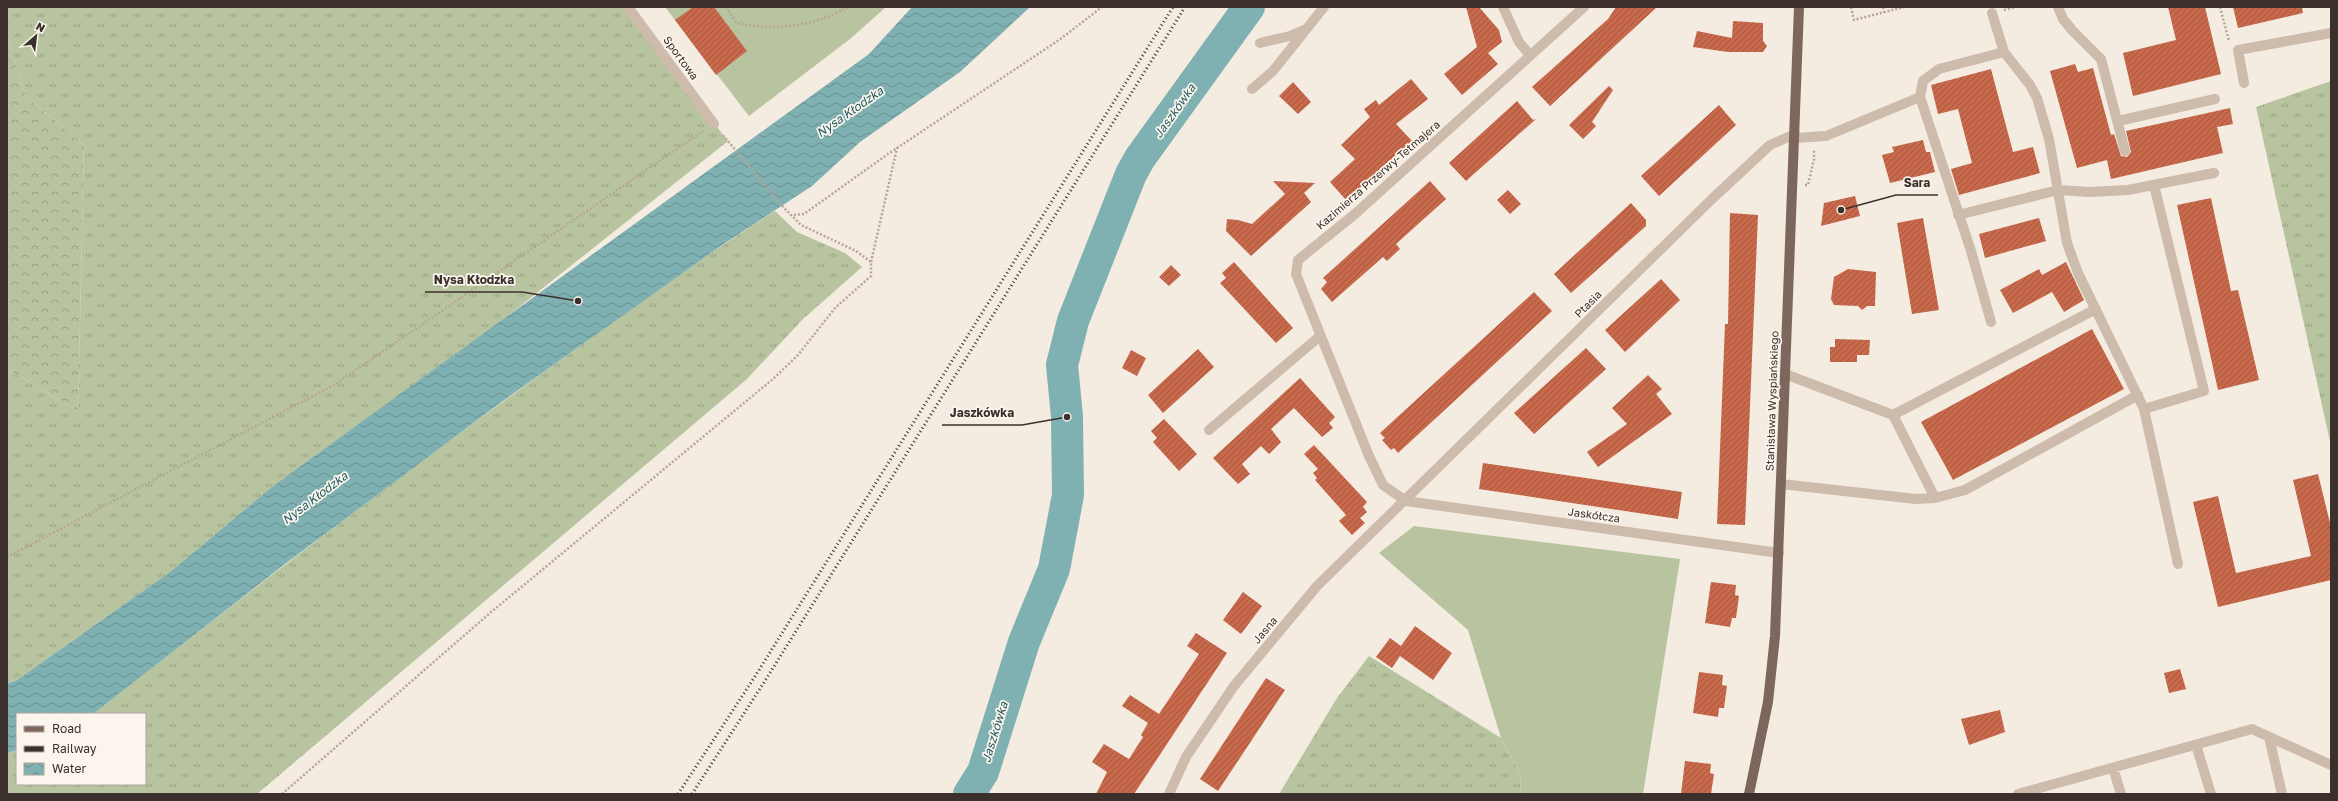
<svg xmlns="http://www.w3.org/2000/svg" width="2338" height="801" font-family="'Golos Text',sans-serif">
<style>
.grass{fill:url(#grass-tufts)}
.forest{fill:url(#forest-crowns)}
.garden{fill:#b8c4a0}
.water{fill:url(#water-waves)}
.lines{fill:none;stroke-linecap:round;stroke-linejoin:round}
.river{stroke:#7fb0b2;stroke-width:32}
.building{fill:url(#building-hatch)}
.path{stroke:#b9a596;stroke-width:2.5;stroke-dasharray:2 2;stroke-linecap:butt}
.minor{stroke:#cdbbac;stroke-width:10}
.major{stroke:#7d675c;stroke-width:10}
.rail{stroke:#3b302b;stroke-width:3;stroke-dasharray:1 3;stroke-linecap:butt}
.labels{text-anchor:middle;stroke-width:3.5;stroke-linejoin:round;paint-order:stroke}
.street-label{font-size:11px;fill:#3b302b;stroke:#fbf5ee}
.water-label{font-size:12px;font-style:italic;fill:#1f5a5e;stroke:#fbf5ee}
.leader{fill:none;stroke:#3b302b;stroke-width:1.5}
.callout-dot{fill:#3b302b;stroke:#fbf5ee;stroke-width:1.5}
.callout-label{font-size:12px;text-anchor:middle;font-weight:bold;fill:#3b302b;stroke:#fbf5ee;stroke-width:3.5;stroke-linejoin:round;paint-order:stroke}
</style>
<defs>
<pattern id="grass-tufts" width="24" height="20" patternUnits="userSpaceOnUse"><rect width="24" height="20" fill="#b8c4a0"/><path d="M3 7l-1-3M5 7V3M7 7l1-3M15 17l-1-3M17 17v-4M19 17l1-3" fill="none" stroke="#97a083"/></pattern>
<pattern id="forest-crowns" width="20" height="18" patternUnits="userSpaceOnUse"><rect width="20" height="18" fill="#b8c4a0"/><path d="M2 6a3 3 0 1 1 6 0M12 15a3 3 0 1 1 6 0" fill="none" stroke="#97a083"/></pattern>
<pattern id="water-waves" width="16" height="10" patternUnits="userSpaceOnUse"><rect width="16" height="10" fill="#7fb0b2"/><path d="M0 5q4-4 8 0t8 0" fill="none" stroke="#699091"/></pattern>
<pattern id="building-hatch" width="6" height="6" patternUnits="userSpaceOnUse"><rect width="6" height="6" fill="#c8694b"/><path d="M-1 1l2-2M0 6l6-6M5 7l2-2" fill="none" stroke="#a4573f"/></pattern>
</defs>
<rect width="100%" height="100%" fill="#f4ebe1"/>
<path class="grass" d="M7 7H624L728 141 499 323 273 486 170 572 17 680 7 684V369L78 411 84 145 26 96 7 35Z
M2331 81V446L2256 107Z
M775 211 797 232 845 253 862 267 803 319 747 379 257 794H7V753L17 750V784H145V714H93C255 587 418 461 586 342 648 297 710 252 775 211Z
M1369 656 1501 738 1521 776 1520 794H1279L1337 698Z"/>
<path class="forest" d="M7 35 26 96 84 145 78 411 7 369Z"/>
<path class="garden" d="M665 7H886L850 39 749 116Z
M1414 526 1680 559 1643 794H1520L1521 776 1501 738 1468 630 1379 553Z"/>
<path class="water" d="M912 7H1030L960 72 860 142 812 186 725 243 500 403 285 564 93 714H17V750L7 753V684L17 680 170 572 273 486 869 54Z"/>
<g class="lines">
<path class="river" d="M969 794 983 772 1024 642 1054 569 1068 495 1067 417 1062 365 1073 321 1131 174 1140 158 1249 7"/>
</g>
<path class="building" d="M693 7H714L747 51 716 75 675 20Z
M1466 7H1479L1499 30 1502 42 1488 53 1498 64 1462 95 1444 74 1477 47Z
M1616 7H1657L1550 106 1532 87 1608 19Z
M2168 7H2205L2221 74 2133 96 2123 53 2176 40Z
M2233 7H2302L2303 13 2238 28Z
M1733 21 1763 23V41L1767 46 1763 52H1728L1693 47 1697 31 1732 38Z
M2075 64 2078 72 2093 68 2111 135 2114 134 2121 156 2127 157 2131 152 2126 131 2230 108 2233 124 2217 127 2223 153 2111 179 2107 160 2077 168 2050 71Z
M1991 69 2013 152 2033 147 2040 173 1959 195 1951 169 1972 163 1958 109 1938 114 1931 85Z
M1411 79 1428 99 1396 124 1412 141 1346 200 1330 182 1355 159 1341 145 1370 117 1364 109 1376 100 1379 105Z
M1293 82 1311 102 1298 114 1279 96Z
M1609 86 1613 90 1592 122 1596 126 1583 139 1569 125Z
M1517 101 1533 120 1536 119 1466 181 1449 163Z
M1719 105 1736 125 1659 196 1641 176Z
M1923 140 1926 152H1930L1935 172 1890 183 1882 155 1894 152 1892 147Z
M1273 181 1315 183 1304 193 1311 202 1251 256 1226 231 1227 219 1238 220 1252 224 1285 194Z
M1430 181 1446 199 1396 244 1400 249 1387 261 1383 257 1332 302 1321 289 1327 282 1323 278Z
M1508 190 1521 204 1510 214 1497 200Z
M1855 196 1860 216 1821 226 1824 203Z
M2211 198 2231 291 2238 290 2259 380 2218 390 2177 205Z
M1631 203 1646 220V226L1571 293 1554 274Z
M1730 213 1758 215 1745 525 1717 524 1725 324H1728Z
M1923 218 1939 310 1912 314 1897 223Z
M2039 218 2046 241 1985 258 1979 234Z
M1234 262 1293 328 1276 343 1220 283 1226 278 1222 273Z
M2066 262 2084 300 2064 312 2052 292 2013 313 2000 290 2039 269 2042 275Z
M1171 265 1181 275 1169 286 1159 277Z
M1848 269 1876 272 1875 306H1867L1862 310 1858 306 1834 305 1831 299 1834 277Z
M1661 279 1680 300 1625 352 1605 330Z
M1534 292 1552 311 1398 453 1394 448 1391 450 1382 440 1385 438 1380 433Z
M2092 329 2124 389 1953 480 1921 422Z
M1835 339 1870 340 1869 355H1857V362H1830V347H1835Z
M1586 348 1606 369 1534 434 1514 413Z
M1198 349 1214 367 1163 413 1148 395Z
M1131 350 1146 358 1137 376 1122 368Z
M1648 375 1662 389 1656 394 1672 414 1598 467 1587 452 1627 424 1612 408Z
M1300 378 1335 417 1329 423 1333 428 1322 437 1294 408 1271 429 1281 442 1269 454 1261 446 1242 464 1250 474 1238 484 1213 458Z
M1164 419 1197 454 1179 471 1153 442 1157 438 1151 431Z
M1314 445 1367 502 1363 507 1367 512 1360 518 1365 523 1352 535 1339 521 1346 515 1315 480 1317 478 1313 473 1318 469 1304 454Z
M1483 463 1682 492 1678 519 1479 489Z
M2318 474 2331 527V580L2218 607 2193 502 2218 496 2236 573 2311 556 2293 480Z
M1711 582 1736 585 1735 595 1739 596 1736 618H1732L1730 627 1705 623Z
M1243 592 1262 606 1241 634 1223 620Z
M1415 626 1452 653 1433 680 1400 656 1392 668 1376 657 1390 638 1401 646Z
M1196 633 1227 653 1134 794H1096L1107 772 1092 762 1104 744 1129 759 1143 737 1141 735 1148 723 1122 706 1130 695 1159 714 1199 654 1187 646Z
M2180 669 2186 689 2169 693 2164 673Z
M1699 672 1723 675 1722 685 1727 686 1724 708H1719L1718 717 1693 713Z
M1266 678 1285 690 1218 791 1200 779Z
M2000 710 2005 732 1969 745 1961 719Z
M1685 761 1711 764 1710 773 1714 774 1711 794H1681Z"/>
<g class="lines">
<path class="path" d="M726 7 737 23C775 31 813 27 848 7
M1851 7 1854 20 1904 7
M1883 7 1884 12
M2220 7 2229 41
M2004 10 2016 7
M1805 185H1808L1814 159V149
M794 215 804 214 888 154 1059 40 1102 7
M871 262 897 148
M7 557 334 385 703 131
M282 794 490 613 773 379 798 355 835 308 871 276V262L856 251 801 225 785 209 722 134"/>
<path class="minor" d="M628 7 714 124
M1503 7 1519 42 1530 55
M1584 7 1355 214 1298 260 1296 274 1369 456 1383 485 1406 501 1779 553
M2058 7 2063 19 2072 30 2101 59 2125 151
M1992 13 2004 52 2030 85 2037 98 2049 139 2067 243 2078 273 2144 409 2178 564
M1260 43 1290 36 1304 30
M2244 83 2238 50 2331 33
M1252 89 1273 71 1324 7
M1920 97 1923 81 1939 69 2004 52
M2118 121 2215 99
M1795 138 1826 136 1920 97 1971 251 1991 322
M1958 215 2058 190 2090 192 2128 190 2214 173
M1785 374 1893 415
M2144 409 2204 391 2154 185
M1209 430 1320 336
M1781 484 1916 499 1935 498 1965 490 2138 395
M1935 498 1893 415 2096 309
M2269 737 2282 794
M2196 745 2211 794
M2113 768 2121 794
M1169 794 1186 757 1234 686 1317 586 1712 199 1770 145 1795 134
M2018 794 2252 729 2331 765"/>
<path class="major" d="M1749 794 1768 702 1775 636 1799 7"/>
<path class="rail" d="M678 794 754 678 1173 7
M692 794 763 684 1185 7"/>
</g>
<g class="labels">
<g class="street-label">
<text transform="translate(681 58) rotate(54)" y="4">Sportowa</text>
<text transform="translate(1378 175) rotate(-41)" y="4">Kazimierza Przerwy-Tetmajera</text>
<text transform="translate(1588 304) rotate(-45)" y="4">Ptasia</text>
<text transform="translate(1772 401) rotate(-88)" y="4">Stanisława Wyspiańskiego</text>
<text transform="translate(1594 515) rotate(8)" y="4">Jaskółcza</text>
<text transform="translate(1265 630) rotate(-50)" y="4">Jasna</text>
</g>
<g class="water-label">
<text transform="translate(1175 111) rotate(-55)" y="4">Jaszkówka</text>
<text transform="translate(850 112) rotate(-35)" y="4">Nysa Kłodzka</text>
<text transform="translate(315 498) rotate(-37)" y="4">Nysa Kłodzka</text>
<text transform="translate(995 732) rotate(-73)" y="4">Jaszkówka</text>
</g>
</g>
<path class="leader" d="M1841 210L1896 195H1938M578 301L522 292H425M1067 417L1022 425H942"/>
<g class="callout-dot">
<circle cx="1841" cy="210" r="4"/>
<circle cx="578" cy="301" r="4"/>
<circle cx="1067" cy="417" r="4"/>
</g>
<g class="callout-label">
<text x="1917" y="187">Sara</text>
<text x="474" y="284">Nysa Kłodzka</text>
<text x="982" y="417">Jaszkówka</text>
</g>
<rect width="2338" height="801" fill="none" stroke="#3b302b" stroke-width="16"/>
<rect x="16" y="713" width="130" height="72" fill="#fbf5ee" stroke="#aea6a0"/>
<rect x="24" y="726" width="20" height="6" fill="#7d675c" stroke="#aea6a0"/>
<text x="52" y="733" font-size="12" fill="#3b302b">Road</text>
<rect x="24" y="746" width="20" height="6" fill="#3b302b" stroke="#aea6a0"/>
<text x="52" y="753" font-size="12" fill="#3b302b">Railway</text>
<rect x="24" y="763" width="20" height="12" fill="url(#water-waves)" stroke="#aea6a0"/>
<text x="52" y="773" font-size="12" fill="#3b302b">Water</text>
<g transform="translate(36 36) rotate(28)" stroke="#fbf5ee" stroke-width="3" paint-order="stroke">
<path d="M0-3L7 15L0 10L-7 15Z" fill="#3b302b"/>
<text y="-6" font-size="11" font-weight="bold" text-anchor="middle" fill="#3b302b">N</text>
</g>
</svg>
